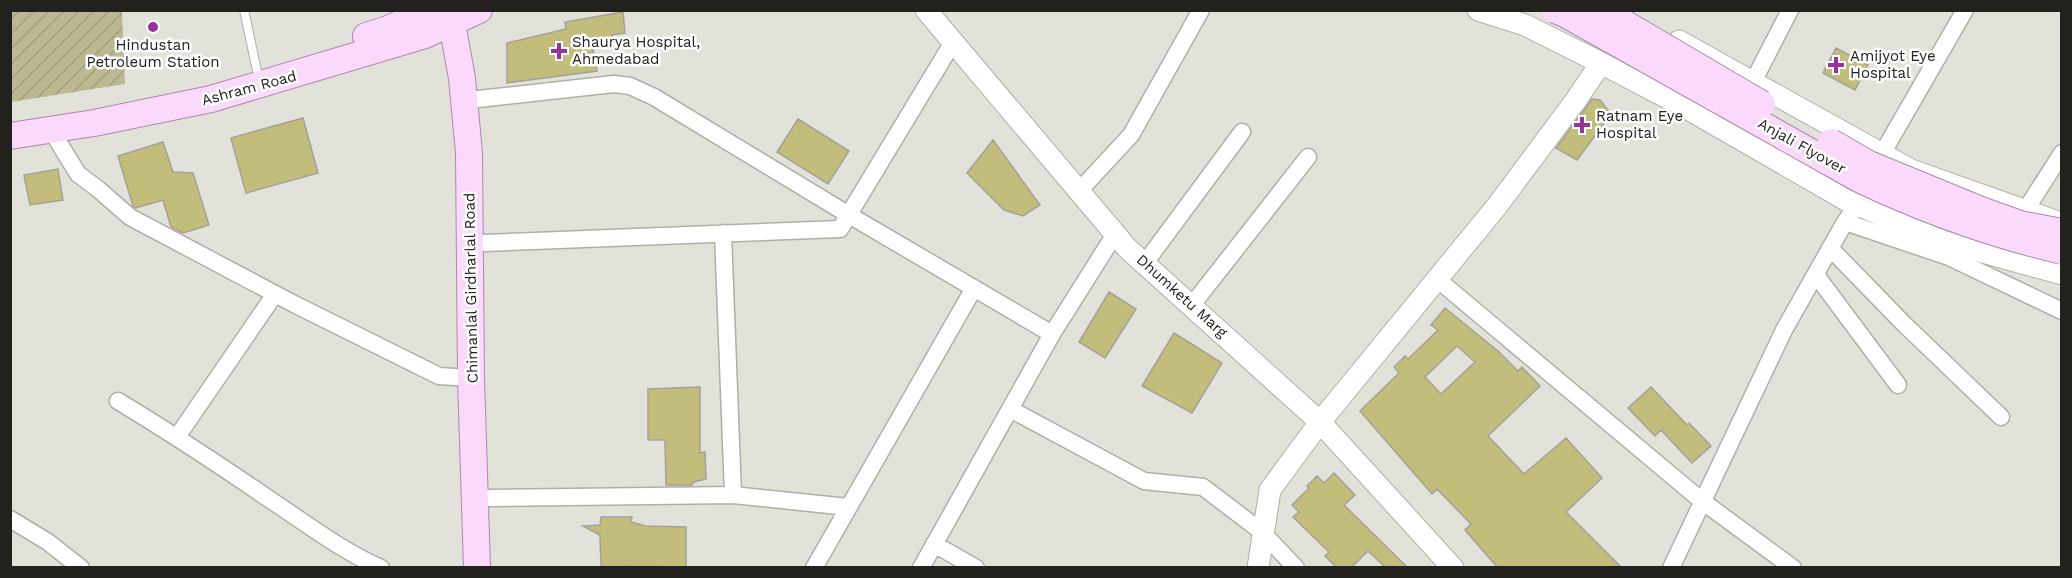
<svg xmlns="http://www.w3.org/2000/svg" width="2072" height="578" font-family="'Work Sans',sans-serif">
<style>
.garden{fill:url(#garden-furrows)}
.building{fill:#c2bd7b;stroke:#a2a29a;stroke-width:1.5;fill-rule:evenodd}
.lines{fill:none;stroke-linecap:round;stroke-linejoin:round}
.service-casing{stroke:#b0afa7;stroke-width:10}
.minor-casing{stroke:#b0afa7;stroke-width:19}
.tertiary-casing{stroke:#b0afa7;stroke-width:23}
.primary-casing{stroke:#ad88ad;stroke-width:28}
.service{stroke:#fff;stroke-width:8}
.minor{stroke:#fff;stroke-width:16}
.tertiary{stroke:#fff;stroke-width:21}
.primary{stroke:#fbd9fc;stroke-width:26}
.primary-bridge-casing{stroke:#ad88ad;stroke-width:28;stroke-linecap:butt}
.primary-bridge{stroke:#fbd9fc;stroke-width:26}
.poi-dot{fill:#95339a;stroke:#fff;stroke-width:2}
.labels{text-anchor:middle;stroke-width:5;stroke-linejoin:round;paint-order:stroke}
.poi-label{font-size:15px;fill:#22211e;stroke:#fff;text-anchor:start}
.street-label{font-size:15px;fill:#22211e;stroke:#fff}
</style>
<defs>
<pattern id="garden-furrows" width="10" height="10" patternUnits="userSpaceOnUse" patternTransform="scale(1.5)"><rect width="10" height="10" fill="#bcb992"/><path d="M-1 1l2-2M0 10L10 0M9 11l2-2" fill="none" stroke="#a19f7d"/></pattern>
</defs>
<rect width="100%" height="100%" fill="#e3e2da"/>
<path class="garden" d="M11 10 122 11 125 84 11 102Z"/>
<path class="building" d="M623 12 625 33 612 35 613 46 593 49 597 71 507 83V43L566 29 565 22Z
M1836 48 1868 65 1855 90 1823 73Z
M1592 99 1600 100 1611 114 1577 160 1556 148Z
M303 118 318 173 246 193 231 138Z
M798 119 849 151 828 184 777 152Z
M993 140 1040 205 1023 216 1004 210 967 173Z
M163 142 173 172 193 173 209 225 183 233 171 227 163 200 136 208 133 206 118 156Z
M58 169 63 200 30 205 24 175Z
M1109 292 1136 309 1105 358 1079 342Z
M1445 308 1498 351 1518 371 1522 367 1540 386 1488 436 1524 474 1566 438 1602 478 1566 512 1621 567H1497L1465 530 1471 524 1437 489 1432 494 1360 411 1399 373 1394 367 1405 356 1408 359 1438 330 1431 325ZM1457 346 1475 362 1441 394 1425 377Z
M1174 333 1222 363 1192 413 1142 386Z
M700 387V453L705 452 706 479 694 482 692 485H666L665 440H648V389Z
M1651 387 1687 425 1689 423 1711 446 1692 463 1661 430 1655 436 1628 408Z
M1334 473 1355 495 1344 505 1407 567H1385L1368 551 1352 567H1336L1325 556 1329 552 1293 517 1299 512 1292 505 1309 488 1307 486 1317 476 1324 483Z
M601 517H632L631 522 646 526 686 527V567L601 566 600 535 583 526 600 525Z"/>
<g class="lines">
<g class="service-casing">
<path id="service" d="M244 10 257 71"/>
</g>
<g class="minor-casing">
<path id="minor" d="M1753 82 1790 10
M478 99 614 84 630 86 654 97 849 215 1052 334 921 568
M51 130 78 174 98 189 130 217 294 304 439 376 471 378
M1882 154 1965 10
M1079 191 1131 135 1201 10
M2025 211 2062 153
M1845 222 1949 257 2062 311
M484 243 840 229 953 42
M1830 248 1904 324 2001 417
M1145 263 1242 132
M1816 275 1898 385
M1437 279 1702 501 1793 568
M1192 305 1308 157
M1052 334 1115 234
M118 401C171 433 221 466 272 501 307 524 342 551 381 568
M1010 409 1144 481 1203 487 1262 532 1296 568
M177 437 275 294
M733 495 848 507
M489 498 733 495 723 233
M10 519 48 542 81 568
M934 544 976 568
M814 568 974 288
M1671 568 1784 330 1845 222 1858 204"/>
</g>
<g class="tertiary-casing">
<path id="tertiary" d="M926 10 1127 248 1320 422 1453 568
M1478 10 1525 25 1601 63 1681 105 1846 200 1943 241 2062 274
M1679 41 1911 170 2055 221
M1258 568 1270 490 1320 422 1497 206 1576 100 1601 63"/>
</g>
<g class="primary-casing">
<path id="primary" d="M447 10 452 24 462 78 469 153 471 378 477 568
M366 36 388 29 431 10
M10 136 94 123 211 99 425 35 479 10"/>
</g>
<use href="#service" class="service"/>
<use href="#minor" class="minor"/>
<use href="#tertiary" class="tertiary"/>
<use href="#primary" class="primary"/>
<g class="primary-bridge-casing">
<path id="primary-bridge" d="M1555 10 1565 14 1859 179C1924 210 1991 234 2062 251
M1598 10 1624 23 1762 104
M1831 142 1869 164 1981 210 2020 224 2062 232"/>
</g>
<use href="#primary-bridge" class="primary-bridge"/>
</g>
<g class="poi-dot">
<circle cx="153" cy="27" r="6"/>
<path d="M556 42h6v6h6v6h-6v6h-6v-6h-6v-6h6z"/>
<path d="M1833 56h6v6h6v6h-6v6h-6v-6h-6v-6h6z"/>
<path d="M1579 116h6v6h6v6h-6v6h-6v-6h-6v-6h6z"/>
</g>
<g class="labels">
<g class="poi-label">
<text x="572" y="47">Shaurya Hospital,<tspan x="572" dy="17">Ahmedabad</tspan></text>
<text x="153" y="50" text-anchor="middle">Hindustan<tspan x="153" dy="17">Petroleum Station</tspan></text>
<text x="1850" y="61">Amijyot Eye<tspan x="1850" dy="17">Hospital</tspan></text>
<text x="1596" y="121">Ratnam Eye<tspan x="1596" dy="17">Hospital</tspan></text>
</g>
<g class="street-label">
<text transform="translate(249 88) rotate(-15)" y="5">Ashram Road</text>
<text transform="translate(1802 146) rotate(29)" y="5">Anjali Flyover</text>
<text transform="translate(471 288) rotate(-91)" y="5">Chimanlal Girdharlal Road</text>
<text transform="translate(1182 296) rotate(42)" y="5">Dhumketu Marg</text>
</g>
</g>
<rect width="2072" height="578" fill="none" stroke="#22211e" stroke-width="24"/>
</svg>
